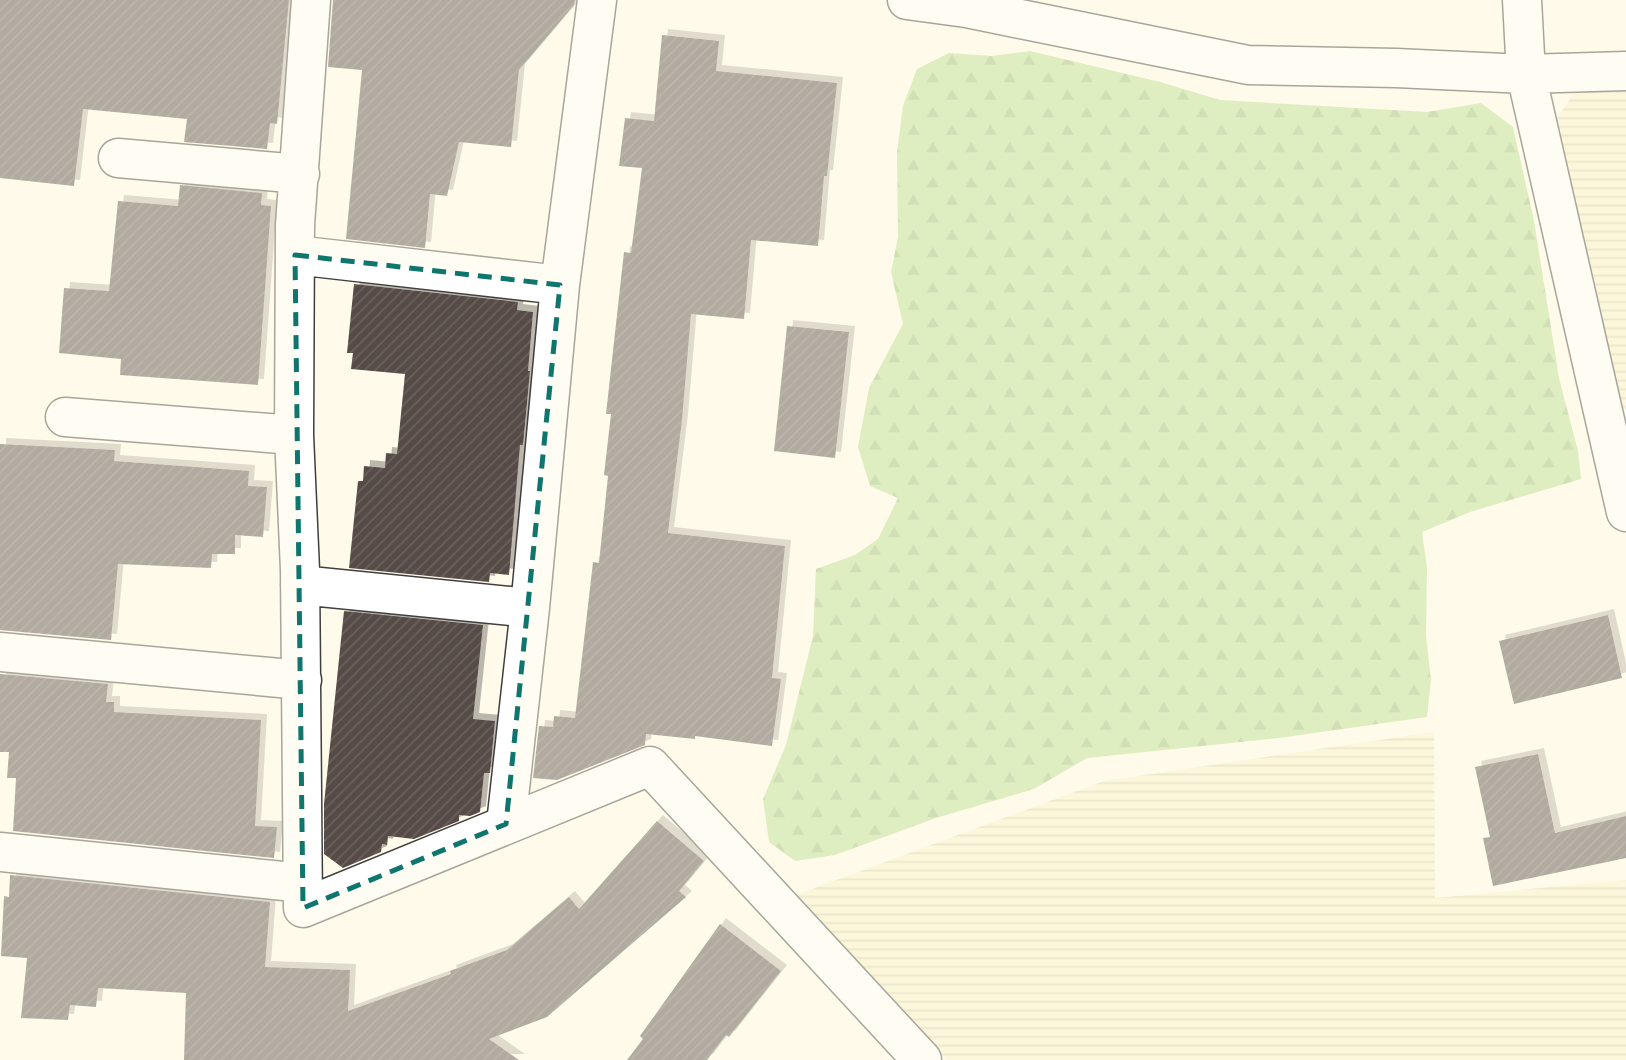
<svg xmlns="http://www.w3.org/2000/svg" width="1626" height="1060" font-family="'Noto Serif',serif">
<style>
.farmland{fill:url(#farmland-rules)}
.forest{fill:url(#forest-firs)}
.building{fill:url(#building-hatch);filter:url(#shadow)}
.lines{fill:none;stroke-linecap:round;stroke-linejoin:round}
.minor-casing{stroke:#3f3f3f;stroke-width:41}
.minor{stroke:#fff;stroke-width:38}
.marked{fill:none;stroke:#0f766e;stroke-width:5;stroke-dasharray:14 9;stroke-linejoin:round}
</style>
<defs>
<pattern id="farmland-rules" width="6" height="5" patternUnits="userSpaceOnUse" patternTransform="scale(1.75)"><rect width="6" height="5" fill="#f8f3c7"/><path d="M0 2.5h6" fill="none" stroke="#d3cfaa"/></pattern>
<pattern id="forest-firs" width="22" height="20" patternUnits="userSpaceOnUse" patternTransform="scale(1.75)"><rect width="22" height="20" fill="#b5e08e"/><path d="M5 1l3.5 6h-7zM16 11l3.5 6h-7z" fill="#9abf79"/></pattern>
<pattern id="building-hatch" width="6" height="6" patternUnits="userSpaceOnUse" patternTransform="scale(1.75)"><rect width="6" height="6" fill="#564c47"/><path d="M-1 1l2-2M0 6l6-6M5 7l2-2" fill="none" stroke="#69615d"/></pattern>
<filter id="shadow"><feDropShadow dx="6" dy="-6" stdDeviation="0" flood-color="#0004"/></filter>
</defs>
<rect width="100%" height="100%" fill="#fffaea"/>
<path class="farmland" d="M1575 91H1626V410L1619 407 1552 126Z
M1434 732 1435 898 1626 880V1060H947L796 895 1104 781Z"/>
<path class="forest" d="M1030 51 1160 82 1220 100 1427 112 1481 103 1513 127 1534 221 1559 378 1578 451 1581 479 1470 512 1422 532 1427 568 1426 635 1431 680 1427 717 1279 738 1087 758 1034 789 936 818 835 855 795 861 769 842 763 799 786 745 813 636 816 569 855 555 878 539 898 498 870 486 858 447 869 388 903 324 891 272 898 237 897 152 903 106 917 69 949 53 992 56Z"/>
<path class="building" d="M0 0H289L277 124 270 123 267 149 184 142 187 119 83 109 74 186 0 178Z
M333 0H575L574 5 519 70 511 147 459 142 447 196 430 194 425 248 346 239 362 70 328 67Z
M662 35 719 41 716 71 837 83 827 176H824L818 246 751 240 744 319 691 314 682 420 668 533 785 546 772 678 781 679 772 746 695 736V739L646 734 645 745 557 780 533 778 539 726 553 727 554 716 575 718 593 562 599 563 608 476 604 475 611 414H606L624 252 631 253 642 168 619 166 625 118 654 121Z
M180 185 262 193 261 205 271 206 258 385 120 375 121 359 59 353 64 288 109 291 118 201 178 206Z
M354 284 518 302 517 310 533 312 528 371H530L523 445H520L509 575 490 573 489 582 349 568 358 481H363L364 466 385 468 386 453 397 454 405 374 351 369 353 353H347Z
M787 326 849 332 835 458 774 451Z
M0 444 115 450 114 461 249 471 248 486 267 487 263 537 235 535V554H212L211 568 118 564 111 640 0 630Z
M344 611 483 625 473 719 495 721 490 773H484L480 812 470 816 459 815V821L414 839 388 836 387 845 382 844 381 852 343 868 324 854V804Z
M1608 615 1622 678 1514 704 1499 641Z
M0 674 108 684 106 702H114V712L261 720 255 826 277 827 274 858 13 831 16 778H7L9 752H0Z
M1538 754 1555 833 1626 816V858L1493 886 1483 838 1490 837 1475 767Z
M657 821 704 861 679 891 686 897 547 1017 489 1039 519 1060H184L186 993 98 988 96 1007 70 1005 68 1020 21 1018 27 958 1 956 4 896 9 897 10 875 270 902 265 967 350 970 348 1011 451 974 450 971 507 950 569 897 579 909Z
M720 924 781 971 729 1037 726 1035 707 1060H627L643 1039 640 1036Z"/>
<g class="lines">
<g class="minor-casing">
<path id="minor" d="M311 0 295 225 294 435 300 570 303 908 650 766 922 1060
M907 0 966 8 1248 65 1396 68 1526 74 1626 71
M1522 0 1526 74 1626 512
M118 158 300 174
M295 255 560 285
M65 417 294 435
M300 585 530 608
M0 652 302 680
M506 824 530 608 560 285 597 0
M0 852 303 883"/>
</g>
<use href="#minor" class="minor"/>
</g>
<path d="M0 0H1626V1060H0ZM295 255 560 285 506 824 303 908Z" fill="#fffaea" fill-opacity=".55" fill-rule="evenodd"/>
<path class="marked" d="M295 255 560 285 506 824 303 908Z"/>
</svg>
